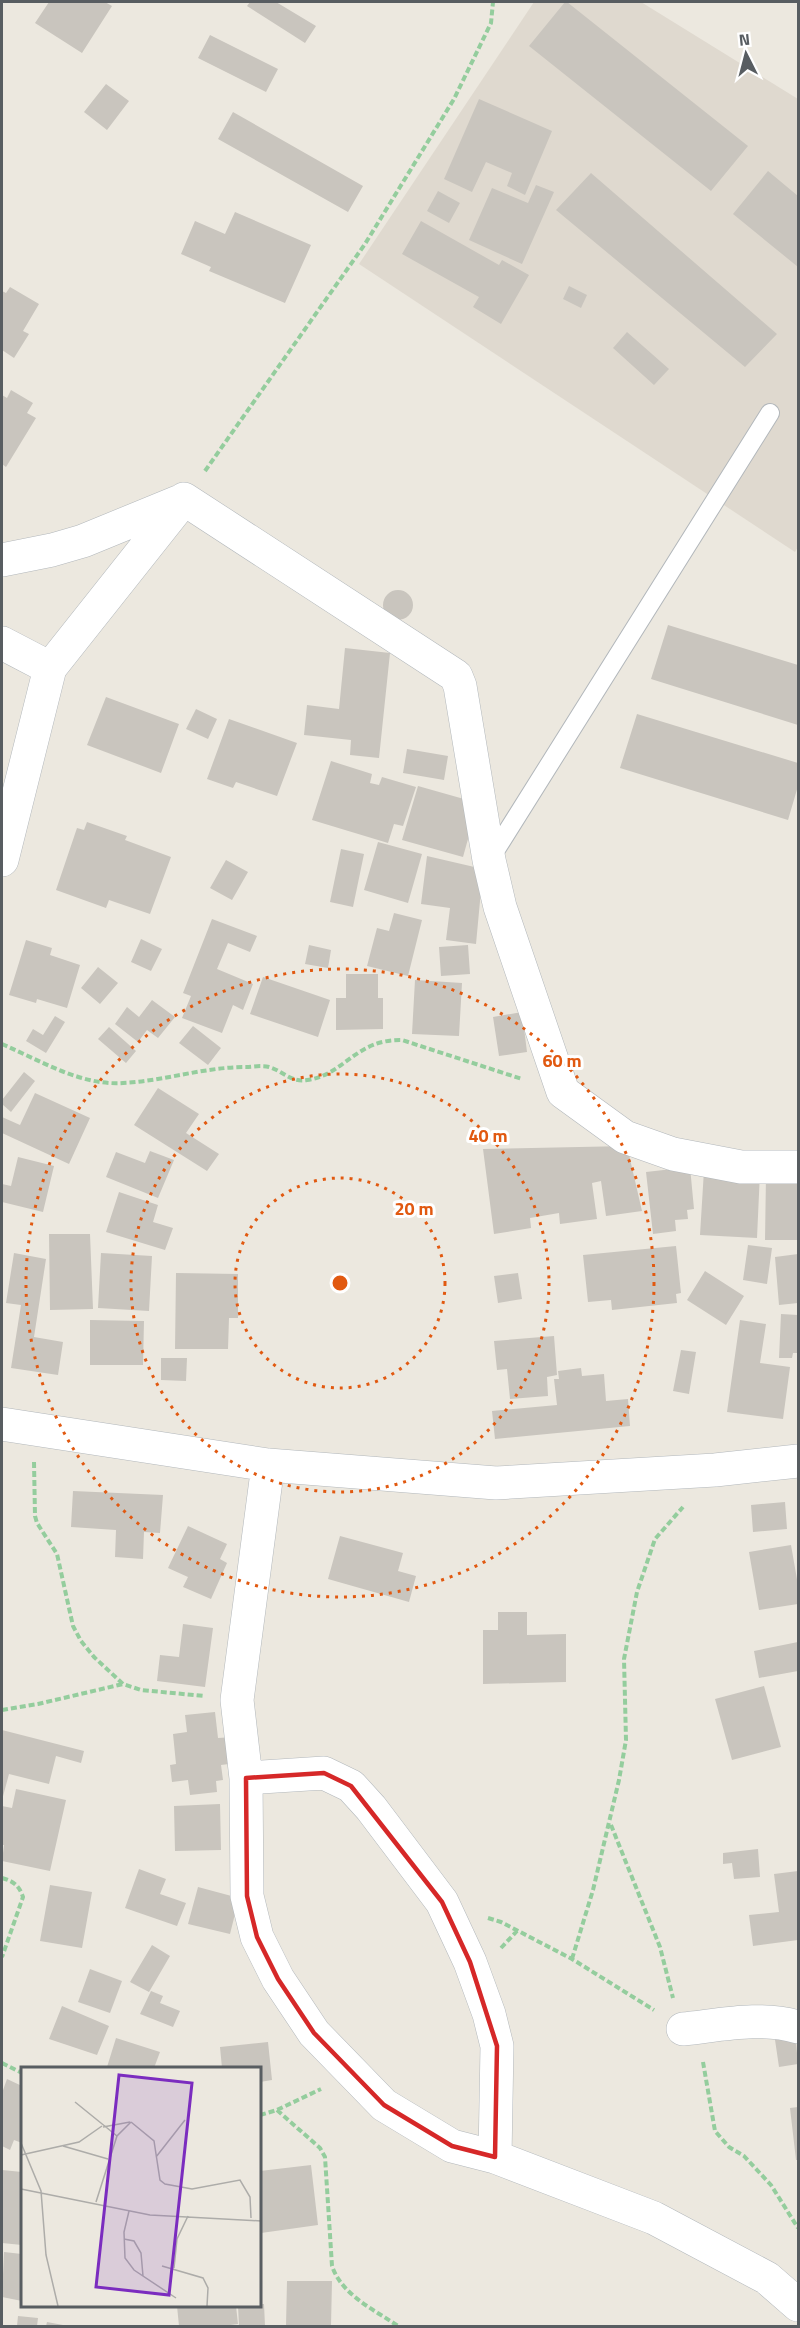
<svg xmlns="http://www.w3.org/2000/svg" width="800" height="2328" font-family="'Titillium Web',sans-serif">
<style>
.education{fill:#dfd9cf}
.building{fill:#c9c5be}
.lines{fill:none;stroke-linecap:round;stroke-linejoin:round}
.service-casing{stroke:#b2b7bb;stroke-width:20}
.minor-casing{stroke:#b2b7bb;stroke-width:34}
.path{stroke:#94cd9d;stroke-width:4;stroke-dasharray:6 3;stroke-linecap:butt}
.service{stroke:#fff;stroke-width:18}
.minor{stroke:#fff;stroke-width:33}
.marked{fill:none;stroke:#d62828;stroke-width:4.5;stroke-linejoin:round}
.ring{fill:none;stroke:#e15910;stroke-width:3;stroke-dasharray:3 6}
.inset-road{fill:none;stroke:#adaca9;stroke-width:1.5}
.view{fill:#7b2cbf;fill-opacity:0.15;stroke:#7b2cbf;stroke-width:3}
.inset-edge{fill:none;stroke:#585d61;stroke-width:3}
.centre{fill:#e15910;stroke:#fff;stroke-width:3}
.ring-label{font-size:18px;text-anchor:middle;font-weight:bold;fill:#e15910;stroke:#fff;stroke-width:6;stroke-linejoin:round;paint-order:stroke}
</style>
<rect width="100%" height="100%" fill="#ece8df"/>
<path class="education" d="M534 2H641L798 99V547L795 552 359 264Z"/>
<path class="building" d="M49 2H105L112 6 82 53 35 23Z
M250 2H276L316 26 305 43 247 6Z
M565 2H567L748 146 711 191 529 46Z
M210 35 278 69 266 92 198 58Z
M106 84 129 101 107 130 84 112Z
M479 99 552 131 525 195 507 186 512 173 486 162 472 192 444 179Z
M233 112 363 186 348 212 218 139Z
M768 171 798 196V267L733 214Z
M591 173 777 334 745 367 556 210Z
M536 185 554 192 522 264 469 240 492 188 528 203Z
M438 191 460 203 449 223 427 211Z
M235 212 311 245 285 303 209 271 211 267 181 254 195 221 225 234Z
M421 221 499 265 502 260 529 275 501 324 473 307 479 297 402 254Z
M569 286 587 295 581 308 563 299Z
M10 287 39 304 23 331 29 334 14 358 2 350V291L6 293Z
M627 332 669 369 654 385 613 348Z
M11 390 33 403 27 413 36 418 6 467 2 464V395L7 398Z
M383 605a15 15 0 1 1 30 0a15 15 0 1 1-30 0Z
M668 625 798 665V725L651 679Z
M345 648 390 653 379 758 350 755 351 740 304 735 307 705 339 709Z
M106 697 179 724 161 773 87 745Z
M196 709 217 719 208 739 186 729Z
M637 714 798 763V786L788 820 620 768Z
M229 719 297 743 277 796 236 782 233 788 207 779Z
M407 749 448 756 444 780 403 773Z
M331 761 372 774 370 783 379 785 382 777 416 787 403 826 394 824 388 843 312 820Z
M418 786 478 803 463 857 402 840Z
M87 822 127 836 125 840 171 857 150 914 109 900 106 908 56 890 77 828 84 830Z
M378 842 422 854 408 903 364 890Z
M341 849 364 854 353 907 330 902Z
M427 856 483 869 476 944 446 940 450 908 421 904Z
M226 860 248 872 232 900 210 888Z
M394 913 422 920 408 976 367 966 377 928 389 931Z
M212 919 257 936 250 952 228 943 217 969 253 984 243 1010 233 1005 222 1033 182 1018 191 996 183 993Z
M141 939 162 949 151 971 131 962Z
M26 940 52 948 50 955 80 965 67 1008 37 999 36 1003 9 995Z
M309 945 331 950 328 968 305 964Z
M468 945 470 974 441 976 439 947Z
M98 967 118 983 100 1004 81 988Z
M346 974H378V998H383V1029L336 1030V998H346Z
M263 977 330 1000 318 1037 250 1014Z
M415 980 462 983 459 1036 412 1034Z
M152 1000 175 1017 158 1038 147 1030 138 1042 115 1024 127 1007 139 1017Z
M522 1012 527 1052 499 1056 493 1017Z
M55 1016 65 1022 46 1053 26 1041 33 1029 43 1035Z
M193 1026 221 1048 208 1065 179 1043Z
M109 1027 136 1051 126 1063 98 1039Z
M24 1072 35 1081 11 1112 2 1104V1100Z
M158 1088 199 1114 186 1133 219 1154 207 1171 134 1125Z
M35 1093 90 1118 69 1164 2 1133V1117L20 1125Z
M627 1146 642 1211 606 1216 601 1181 592 1183 597 1219 560 1224 559 1213 530 1218 531 1228 494 1234 483 1149Z
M150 1151 174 1160 158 1198 106 1177 116 1152 145 1163Z
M18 1157 54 1166 43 1212 2 1202V1184L11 1186Z
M690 1167 694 1209 687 1210 688 1219 675 1220 676 1231 653 1234 646 1172Z
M704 1170 760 1172 757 1238 700 1235Z
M766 1175 798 1176V1240H765Z
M119 1192 158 1205 153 1222 173 1228 165 1250 106 1232Z
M49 1234H90L93 1309 50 1310Z
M748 1245 772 1248 767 1284 743 1280Z
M676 1246 681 1293 676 1294 677 1303 612 1310 611 1300 588 1302 583 1255Z
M14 1253 46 1259 34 1337 63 1342 58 1375 11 1368 21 1305 6 1303Z
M101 1253 152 1256 149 1311 98 1308Z
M798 1254V1303L779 1305 775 1257Z
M705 1271 744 1296 726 1325 687 1300Z
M176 1273 238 1274V1318H229L228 1349H175Z
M518 1273 522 1299 498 1303 494 1276Z
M781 1314 798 1315V1353H793L792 1358H779Z
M90 1320 144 1321 143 1365H90Z
M740 1320 766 1324 760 1363 790 1367 783 1419 727 1412Z
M554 1336 557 1375 547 1377 548 1396 510 1399 507 1369 497 1370 494 1341Z
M681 1350 696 1352 689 1394 673 1391Z
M161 1358H187L186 1381 161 1380Z
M581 1368 582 1376 604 1374 606 1401 628 1399 630 1426 495 1439 492 1411 557 1405 554 1379H559L558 1371Z
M73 1491 163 1495 160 1533 144 1532 143 1559 115 1557 116 1530 71 1527Z
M785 1502 787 1529 753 1532 751 1505Z
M188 1526 227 1544 220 1559 227 1563 211 1599 183 1587 188 1577 168 1568Z
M340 1536 403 1553 398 1571 416 1576 409 1602 328 1579Z
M791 1545 798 1585V1604L759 1610 749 1552Z
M498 1612H527V1635L566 1634V1682L483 1684V1630H498Z
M183 1624 213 1628 205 1687 157 1681 160 1655 179 1657Z
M798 1642V1671L759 1678 754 1651Z
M764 1686 781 1747 732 1760 715 1699Z
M215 1712 218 1738 234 1737 237 1763 221 1765 223 1780 216 1781 217 1792 190 1795 188 1780 172 1782 170 1765 176 1764 173 1734 187 1732 185 1715Z
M2 1730 84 1751 81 1763 56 1756 49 1784 9 1774 2 1800Z
M16 1789 66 1800 50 1871 2 1861 4 1845H2V1806L12 1808Z
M220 1804 221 1850 175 1851 174 1806Z
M758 1849 760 1877 734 1879 732 1863 723 1864V1853Z
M139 1869 166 1879 160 1894 186 1903 177 1926 125 1908Z
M798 1871V1940L753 1946 749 1915 779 1912 774 1874Z
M50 1885 92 1892 82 1948 40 1941Z
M198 1887 239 1898 230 1934 188 1924Z
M152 1945 170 1956 149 1992 130 1982Z
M90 1969 122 1981 110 2013 78 2002Z
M151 1991 163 1996 160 2003 180 2011 173 2027 140 2014Z
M62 2006 109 2026 97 2055 49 2039Z
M795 2030 798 2064 779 2067 774 2033Z
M116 2038 160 2052 154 2068H113L107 2067Z
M268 2042 272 2080 260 2082V2068H222L220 2047Z
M7 2079 22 2086V2143L14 2140 10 2150 2 2146V2093Z
M798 2107V2160H796L790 2108Z
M311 2165 318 2225 261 2233 260 2171Z
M2 2170 22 2172V2245L2 2243Z
M4 2252 22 2254V2301L2 2297Z
M287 2281H332L331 2326H286Z
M260 2304H264L265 2326H239L238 2306Z
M177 2306H236L238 2324 223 2326H179Z
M18 2316 38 2318 37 2326H17Z
M47 2322 63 2325V2326H46Z"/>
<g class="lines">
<g class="service-casing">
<path id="service" d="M490 859 770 413"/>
</g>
<g class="minor-casing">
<path id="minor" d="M184 499 456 676 460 686 489 860 500 907 563 1092 625 1137 673 1154 741 1167H798
M2 560 52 550 83 541 183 500
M2 643 50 668
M2 860 50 668 184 499
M2 1424 268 1465 496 1483 715 1470 798 1461
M268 1465 237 1700 246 1778 247 1896 257 1937 278 1979 314 2033 384 2105 452 2146 495 2157 654 2218 767 2278 798 2305
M246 1778 324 1773 351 1786 371 1808 442 1902 470 1962 489 2014 497 2046 495 2157
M683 2029C721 2025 762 2016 798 2027"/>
</g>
<path class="path" d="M205 471 365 244 454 99 491 23 493 2
M2 1044C39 1060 81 1086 123 1083 164 1081 204 1067 246 1067 253 1067 262 1065 269 1067 283 1071 291 1083 307 1080 345 1075 355 1039 402 1040L522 1079
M34 1462 35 1516 37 1523 57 1554 73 1626 81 1641 94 1657 123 1684 141 1690 204 1696
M2 1710 38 1704 123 1684
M611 1825 660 1947 673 1998
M2 1878C13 1881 19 1885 23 1897L2 1957
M488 1918 501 1922 572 1959 654 2010
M501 1948 517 1931
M572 1959 593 1890 619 1780 626 1740 624 1659 637 1592 655 1539 683 1507
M703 2062 715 2131 729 2147 744 2156 771 2185 798 2228
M2 2063 22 2073
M277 2110 320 2148 325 2157 332 2266C342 2295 373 2309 398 2326
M260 2115 277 2110 321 2089"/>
<use href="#service" class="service"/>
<use href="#minor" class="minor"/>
</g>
<path class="marked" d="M324 1773 351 1786 442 1902 470 1962 497 2046 495 2157 452 2146 384 2105 314 2033 278 1979 257 1937 247 1896 246 1778Z"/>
<g class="ring">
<circle cx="340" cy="1283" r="105"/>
<circle cx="340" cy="1283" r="209"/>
<circle cx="340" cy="1283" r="314"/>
</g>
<g transform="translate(21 2067)">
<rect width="240" height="240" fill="#ece8df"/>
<path class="inset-road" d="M54 35 96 69M110 55 133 74 139 113 144 117 171 122 219 113 229 130 230 151M82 60 109 55M0 76 20 124 25 188 37 239M42 79 87 92M0 88 58 75 81 59M135 90 164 53M0 122 129 148 240 154M75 135 96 69 110 55M108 144 103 165 104 191 113 203 155 231M103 172 113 174 120 186 122 209M141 199 182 211 187 221 186 239M153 201 156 172 167 149"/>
<path class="view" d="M98 8 171 16 148 228 75 220Z"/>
<rect width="240" height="240" class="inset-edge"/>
</g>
<circle cx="340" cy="1283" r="9" class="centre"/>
<g class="ring-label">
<text x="562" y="1067">60 m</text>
<text x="488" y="1142">40 m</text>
<text x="414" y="1215">20 m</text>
</g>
<rect width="800" height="2328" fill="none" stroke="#585d61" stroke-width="6"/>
<g transform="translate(746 54) rotate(354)" stroke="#ffffff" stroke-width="4.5" paint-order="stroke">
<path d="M0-4.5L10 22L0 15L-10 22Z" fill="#585d61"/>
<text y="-9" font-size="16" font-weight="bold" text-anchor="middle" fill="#585d61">N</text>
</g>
</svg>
